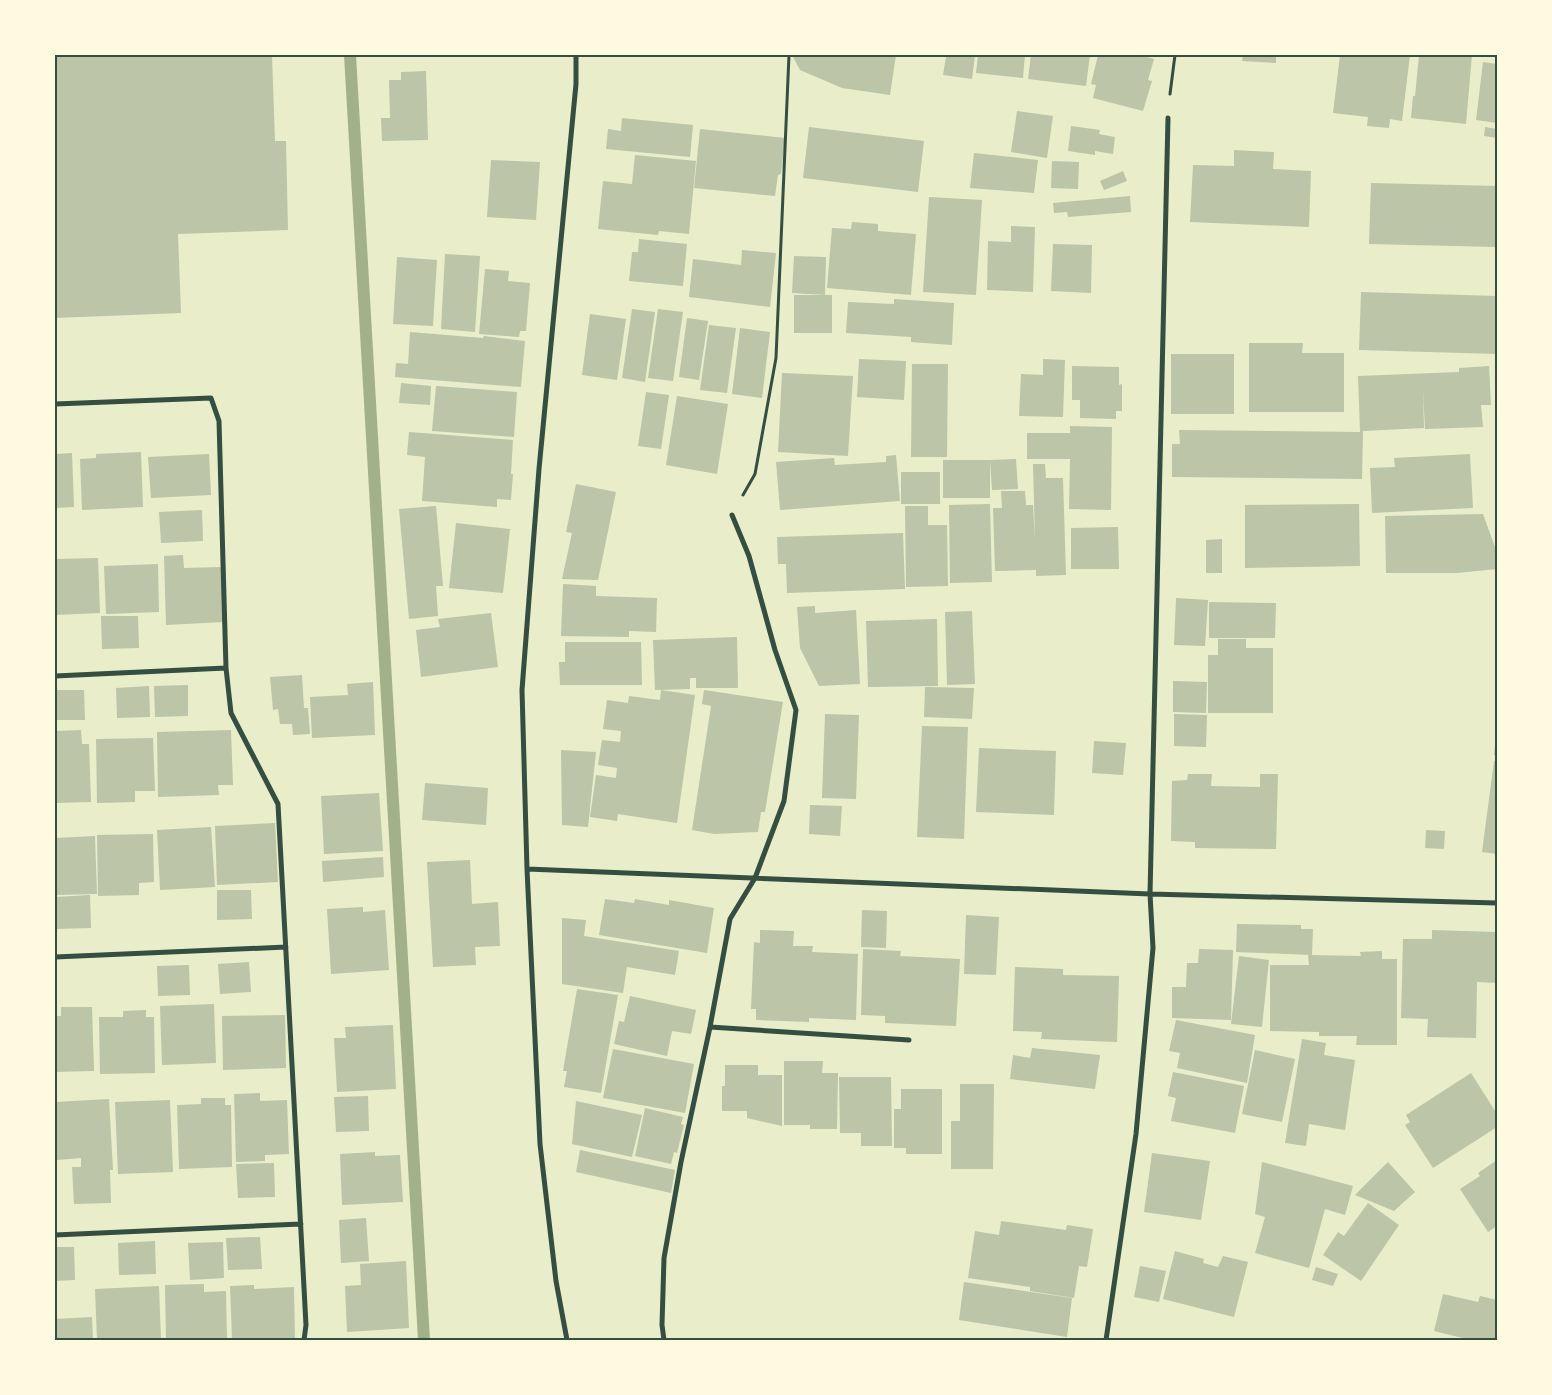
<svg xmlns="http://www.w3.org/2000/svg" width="1552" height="1395" font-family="'Titillium Web',sans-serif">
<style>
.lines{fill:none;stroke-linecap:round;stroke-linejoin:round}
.stream{stroke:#a3b18a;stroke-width:12}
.building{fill:#bcc5a7}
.path{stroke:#344e41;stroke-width:3}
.minor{stroke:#344e41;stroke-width:5}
.neatline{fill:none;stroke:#344e41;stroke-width:2}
</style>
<rect width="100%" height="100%" fill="#e9edc9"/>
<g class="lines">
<path class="stream" d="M350 55 424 1340"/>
</g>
<path class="building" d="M55 55H272L275 141H286L288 230 178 234 181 313 55 318Z
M792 55H896L890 95 842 88 800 70Z
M941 55H975L972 79 943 75 946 57Z
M978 55H1025L1023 78 976 73Z
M1031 55H1090L1086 86 1028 79Z
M1098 55H1139L1154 59 1148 80 1152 81 1143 111 1093 98 1096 85 1091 84Z
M1243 55H1276V63L1242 61Z
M1340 55H1410L1402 121 1390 119 1389 128 1367 126 1368 117 1333 113Z
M1419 55H1472L1466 124 1411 118 1413 96H1415Z
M1483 62 1497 64V123L1476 120Z
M426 71 428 140 382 141 381 118H390L389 80H401V72Z
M1017 111 1053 116 1047 158 1011 152Z
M622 118 693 125 690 157 606 149 608 129 621 131Z
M1071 126 1100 130 1099 134 1115 137 1113 154 1095 151V155L1068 151Z
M809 127 924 141 918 192 803 178Z
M1485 127 1497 129V138L1484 136Z
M700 129 785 138 781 174 778 175 775 196 694 188Z
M1234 150 1274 152 1273 169 1311 171 1309 227 1190 222 1193 165 1234 166Z
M974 153 1038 160 1034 193 970 188Z
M635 155 696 161 689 234 659 231 658 235 598 229 603 181 632 184Z
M491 160 540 162 536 220 487 217Z
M1052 161 1079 162 1078 189 1051 188Z
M1123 171 1127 181 1104 190 1100 181Z
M1371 183 1497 186V247L1369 244Z
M1130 196 1131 212 1068 217 1067 212 1054 213 1053 203Z
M929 197 982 200 976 295 923 292Z
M852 222 878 224V231L916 234 911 295 827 288 832 228 851 229Z
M1011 226 1035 227 1033 292 987 290 988 241 1011 242Z
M639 239 687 244 683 286 629 281 632 252H638Z
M1053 244 1092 245 1091 293 1051 291Z
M742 250 776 253 770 307 689 297 693 259 741 265Z
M445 254 480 256 475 332 441 329Z
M794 256 826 257 825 295 792 293Z
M397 257 437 260 433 326 393 324Z
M485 269 509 271 508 281 530 283 526 331H520L519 337 479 334Z
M1361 292 1497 296V354L1359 350Z
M794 295H832V333H794Z
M894 299 954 303 952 345 911 342V337L846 333 848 302 894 304Z
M632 309 655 312 645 382 622 378Z
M658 309 683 312 673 381 648 378Z
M590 314 626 319 617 380 582 375Z
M687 318 708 321 699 380 679 377Z
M709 325 736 328 727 393 700 390Z
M740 328 770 332 762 398 732 394Z
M410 332 483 338 484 336 525 341 521 387 395 377 396 363 408 364Z
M1249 343H1303L1302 353H1344V412H1249Z
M1171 354H1234V414H1171Z
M859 359 906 361 904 400 857 397Z
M1043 359 1065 360 1063 417 1019 416 1021 374 1043 375Z
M912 364H948L947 457H911Z
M1072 366 1119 367V385L1122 384V411H1116V419L1080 418V400H1072Z
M1489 366 1491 405H1481L1483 427 1425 429 1423 391 1424 428 1363 431 1362 479 1172 477V444H1180L1179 430 1360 432 1358 376 1459 372V368Z
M782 373 853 376 848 456 778 452Z
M401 383 431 386 430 405 399 403Z
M436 386 517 392 514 437 432 431Z
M646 392 669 395 661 449 638 446Z
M677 396 728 404 717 474 666 465Z
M1070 426 1112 427 1111 510 1069 509 1070 459H1027V433H1070Z
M409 432 513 440 511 474H513L511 500 497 499V507L422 501 425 457 407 455Z
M141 452 143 507 82 510 80 459 96 458V454Z
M72 453 74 507 55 508V454Z
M209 454 211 495 151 498 148 457Z
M1470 454 1473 508 1372 513 1370 468 1395 467 1394 458Z
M896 455 900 501 780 510 776 462 834 458 835 465 886 462V456Z
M1016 459 1018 489 992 490 990 460Z
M943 460H990V498H943Z
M1033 464H1045L1046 478H1063L1066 575 1036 576V570L995 571 993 508H1002L1001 491H1025L1026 505H1033L1035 540Z
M901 472H940V504H901Z
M576 484 616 492 598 580 562 579 572 533 566 532Z
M990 504 992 582 950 583 949 505Z
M1359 504 1360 566 1245 568V505Z
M436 506 443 586H436L438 616 409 619 399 509Z
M905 506H928V525H947L948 586 906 587Z
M202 510 203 541 161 543 159 512Z
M1483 514 1496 550 1497 569 1457 573H1386L1385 516Z
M456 523 510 529 503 593 449 588Z
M1118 527 1119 569H1071V528Z
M903 533 905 589 787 593 786 564H778L777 537Z
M1222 539V573H1206V540Z
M183 555 184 568 221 567 224 622 166 625 164 556Z
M98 558 100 613 55 615V559Z
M158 564 159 612 106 614 104 566Z
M563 584 596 586V596L657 598 656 632 629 631V637L561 636Z
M1176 598 1208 600 1205 646 1174 645Z
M1209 602 1276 603 1275 638H1209Z
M815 606V613L856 610 860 684 819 686 800 648 797 607Z
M972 611 975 684 947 685 945 612Z
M491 613 498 667 421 677 416 630 440 627 438 619Z
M101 616H138L139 648 102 649Z
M937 619 938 686 868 687 866 621Z
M737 637 738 688H696V678H690V689L655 690 653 640Z
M1218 639H1246V648H1273V713H1208V655H1218Z
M565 642H641L642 685H560L559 662H565Z
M302 675 304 708H308L310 734 293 735 292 724H280L278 709 273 710 270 677Z
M1173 681 1207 682 1206 713 1173 712Z
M373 682 375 735 312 738 310 697 348 695 347 684Z
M188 685V716L155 717 154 686Z
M149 686 150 717 117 718 116 688Z
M925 687 974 688 972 719 924 717Z
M55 690H84L85 720H55Z
M661 690 695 695 677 823 618 814 617 821 590 817 596 775 616 778 617 768 598 765 602 740 620 742 621 731 603 729 607 700 628 703 629 696 660 700Z
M704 690 783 702 765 812H761L758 832 714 834 692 830 711 706 702 704Z
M825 714 859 715 856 799 822 798Z
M1174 714 1207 715 1206 747 1174 746Z
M922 726 968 727 964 839 917 837Z
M81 730 82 744H89L91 802 55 803V731Z
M231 730 233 785H218L219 795 158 797 157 732Z
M1496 737H1497V756L1494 755Z
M153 738 155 791H135V802L97 803 96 739Z
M1094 741 1126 743 1123 775 1092 773Z
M979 748 1056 751 1054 815 976 812Z
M561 750 596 752 588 827 562 825Z
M1494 761H1497V854L1482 852Z
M1188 774H1212L1211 786 1260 787V774H1278L1276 849 1195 848V842L1171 841 1172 781 1187 780Z
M425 783 488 788 486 825 422 820Z
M379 793 383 851 324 854 321 796Z
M810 805 842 806 840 836 809 834Z
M275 823 278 882 217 885 215 826Z
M211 827 215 887 160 890 157 830Z
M1426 830 1445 831 1444 849 1425 848Z
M153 834 154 882 139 883V895L98 896 97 835Z
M95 836 97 894 55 895V838Z
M383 857 384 877 323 882 322 861Z
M470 860 472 904 498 902 500 946 475 947 476 965 433 967 427 862Z
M217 890H251L252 919 217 920Z
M90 895 91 928 55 929V897Z
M605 899 634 903 635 899 669 905V900L714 908 707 953 599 935Z
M363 907V912L385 910 389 970 331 974 327 909Z
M862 910 887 911 886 948 861 947Z
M966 915 999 917 996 975 964 974Z
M562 918 586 920 584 936 679 951 675 975 627 967 623 993 562 984Z
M1237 924 1301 925V929H1313L1312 955 1236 952Z
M760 930 794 931 793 946H813L812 952 858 954 856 1020 809 1018V1022L756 1020V1009H751L754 942 760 943Z
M1432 930 1497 932V983L1477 982 1476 1038 1427 1037 1428 1019 1401 1018 1403 939H1432Z
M863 949 901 951 900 956 960 959 956 1026 885 1023V1016L861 1015Z
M1199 949 1233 950 1231 1020 1172 1018V987H1186L1187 963H1198Z
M1382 951V959H1397V1045H1356L1357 1036H1319V1032L1270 1031V965H1309L1308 955 1361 956 1360 952Z
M1239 956 1269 960 1262 1027 1231 1024Z
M249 962 251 992 220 994 218 964Z
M189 965 190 995 158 996 157 966Z
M1015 967 1063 969V975L1119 976 1117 1042 1041 1039 1042 1032 1013 1031Z
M577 989 618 995 601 1093 564 1087 567 1071H563Z
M630 996 696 1010 691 1034 672 1031 667 1056 614 1044 619 1021 624 1022Z
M214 1004 216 1063 162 1065 160 1006Z
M61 1007H92L94 1071 55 1072V1016H61Z
M146 1010V1017H154L155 1073 100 1074 99 1017H123V1011Z
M285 1015 286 1068 223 1070 222 1016Z
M1176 1020 1255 1035 1247 1083 1177 1068 1180 1053 1169 1051Z
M393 1025 396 1089 337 1092 334 1038H346L345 1027Z
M1302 1039 1326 1043 1324 1055 1355 1060 1345 1130 1309 1124 1306 1146 1285 1143Z
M1032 1048 1100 1055 1095 1089 1010 1079 1013 1055 1030 1058Z
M613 1049 694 1064 685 1113 603 1098Z
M1255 1050 1295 1059 1282 1122 1242 1114Z
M784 1061H823L822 1073H838L837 1129H810V1125H784Z
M725 1065H758V1075H782V1126L747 1118V1111H722V1086H725Z
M1173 1072 1244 1086 1235 1133 1171 1121 1176 1098 1168 1096Z
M1471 1073 1497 1114V1127L1433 1168 1405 1125 1410 1122 1406 1115Z
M839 1077H891L892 1146H861V1133H840Z
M960 1084H994L993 1169H951V1121H960Z
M901 1089H942V1154H906V1148H894V1109H901Z
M260 1093V1101L287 1100 289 1154 265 1155V1161L236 1162 234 1094Z
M368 1096 369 1131 336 1132 334 1097Z
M201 1098H225V1105H231L232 1167 179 1169 177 1105 201 1104Z
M109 1099 113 1170H110L111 1203 74 1204 72 1167H81V1158L57 1160 55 1102Z
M170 1100 173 1172 118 1174 115 1102Z
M576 1101 642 1115 632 1157 572 1144Z
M645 1108 683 1117 681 1124 684 1125 677 1153 674 1152 671 1164 635 1156Z
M580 1150 675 1170 671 1193 576 1172Z
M375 1152V1156L400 1155 403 1202 342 1205 340 1154Z
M1152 1153 1210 1161 1201 1220 1144 1212Z
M1497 1160V1226L1488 1232 1460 1189 1480 1176 1478 1173Z
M1262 1162 1353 1186 1345 1215 1325 1209 1309 1268 1255 1253 1265 1217 1255 1214Z
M1388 1162 1415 1192 1394 1211 1355 1195Z
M274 1163 275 1197 238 1198 236 1164Z
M1368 1203 1399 1225 1361 1281 1323 1255 1338 1232 1344 1236Z
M366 1218 369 1261 341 1263 339 1220Z
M1001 1221 1066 1230 1067 1225 1093 1229 1087 1267 1079 1266 1074 1298 1030 1291V1287L968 1278 975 1231 999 1235Z
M260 1237 262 1269 228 1270 226 1238Z
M155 1241 156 1274 119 1275 118 1243Z
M223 1242 224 1278 190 1280 188 1243Z
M55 1247H74L75 1280 55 1281Z
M1175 1251 1204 1259 1203 1263 1218 1267 1223 1256 1248 1262 1234 1317 1163 1299Z
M406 1261 409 1328 347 1332 345 1286 361 1285 360 1264Z
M1140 1266 1166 1271 1159 1302 1134 1297Z
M1316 1267 1338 1274 1333 1286 1312 1280Z
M964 1282 1072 1298 1067 1337 959 1320Z
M204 1284V1292L226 1291 227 1340H166L165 1285Z
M254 1285V1289L294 1287 295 1340H232L230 1286Z
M159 1286 161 1340H97L95 1289Z
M1443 1294 1478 1302 1480 1296 1497 1300V1340H1471L1434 1331Z
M92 1317 93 1340H55V1319Z"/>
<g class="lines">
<path class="path" d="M1170 94 1175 55
M743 495 755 474 776 358 789 55"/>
<path class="minor" d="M55 404 211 398 219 421 226 668 231 713 278 804 306 1325 304 1340
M55 676 226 668
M527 869 1150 894 1497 903
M55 957 286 947
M710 1027 909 1040
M55 1235 301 1224
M567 1340 556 1281 540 1144 527 869 522 690 539 469 576 84V55
M664 1340 662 1325 664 1258 681 1162 710 1027 730 919 755 878 784 801 796 710 775 650 749 556 732 515
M1106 1340 1136 1134 1153 948 1150 894 1168 118"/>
</g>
<rect width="1552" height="1395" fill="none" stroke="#fefae0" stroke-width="112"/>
<rect x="56" y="56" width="1440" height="1283" class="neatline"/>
</svg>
